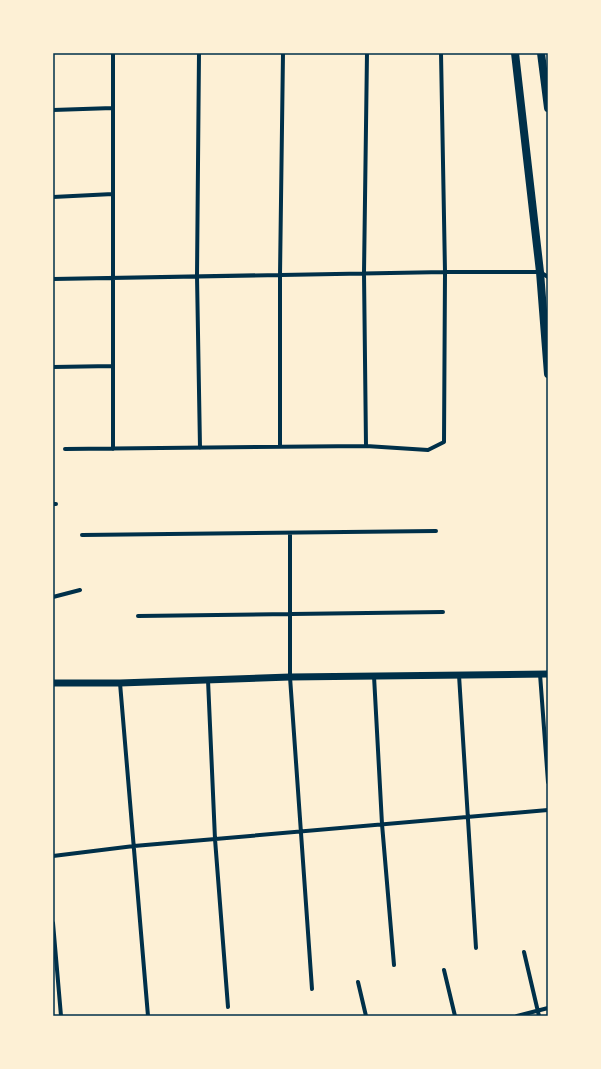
<svg xmlns="http://www.w3.org/2000/svg" width="601" height="1069" font-family="Montserrat,sans-serif">
<style>
.lines{fill:none;stroke-linecap:round;stroke-linejoin:round}
.minor{stroke:#003049;stroke-width:4}
.tertiary{stroke:#003049;stroke-width:7}
.secondary{stroke:#003049;stroke-width:8}
.neatline{fill:none;stroke:#003049;stroke-width:1.5}
</style>
<rect width="100%" height="100%" fill="#fdf0d5"/>
<g class="lines">
<path class="minor" d="M113 53V449
M199 53 197 276 200 448
M53 110 113 108
M53 197 113 194
M53 279 445 272H540L548 277
M53 367 113 366
M366 446 364 273 367 53
M280 447V275L283 53
M65 449 366 446 428 450 444 442 445 272 441 53
M53 504H56
M290 533V677L312 989
M82 535 436 531
M53 597 80 590
M138 616 443 612
M540 674 548 782
M459 675 476 948
M374 676 382 824 394 965
M208 680 215 839 228 1007
M120 683 148 1016
M53 856 134 846 548 810
M53 923 61 1016
M524 952 539 1016
M444 970 455 1016
M358 982 366 1016
M517 1016 548 1008"/>
<path class="tertiary" d="M53 683H120L290 677 548 674"/>
<path class="secondary" d="M515 53 540 272 548 374
M541 53 548 108"/>
</g>
<rect width="601" height="1069" fill="none" stroke="#fdf0d5" stroke-width="108"/>
<rect x="54" y="54" width="493" height="961" class="neatline"/>
</svg>
